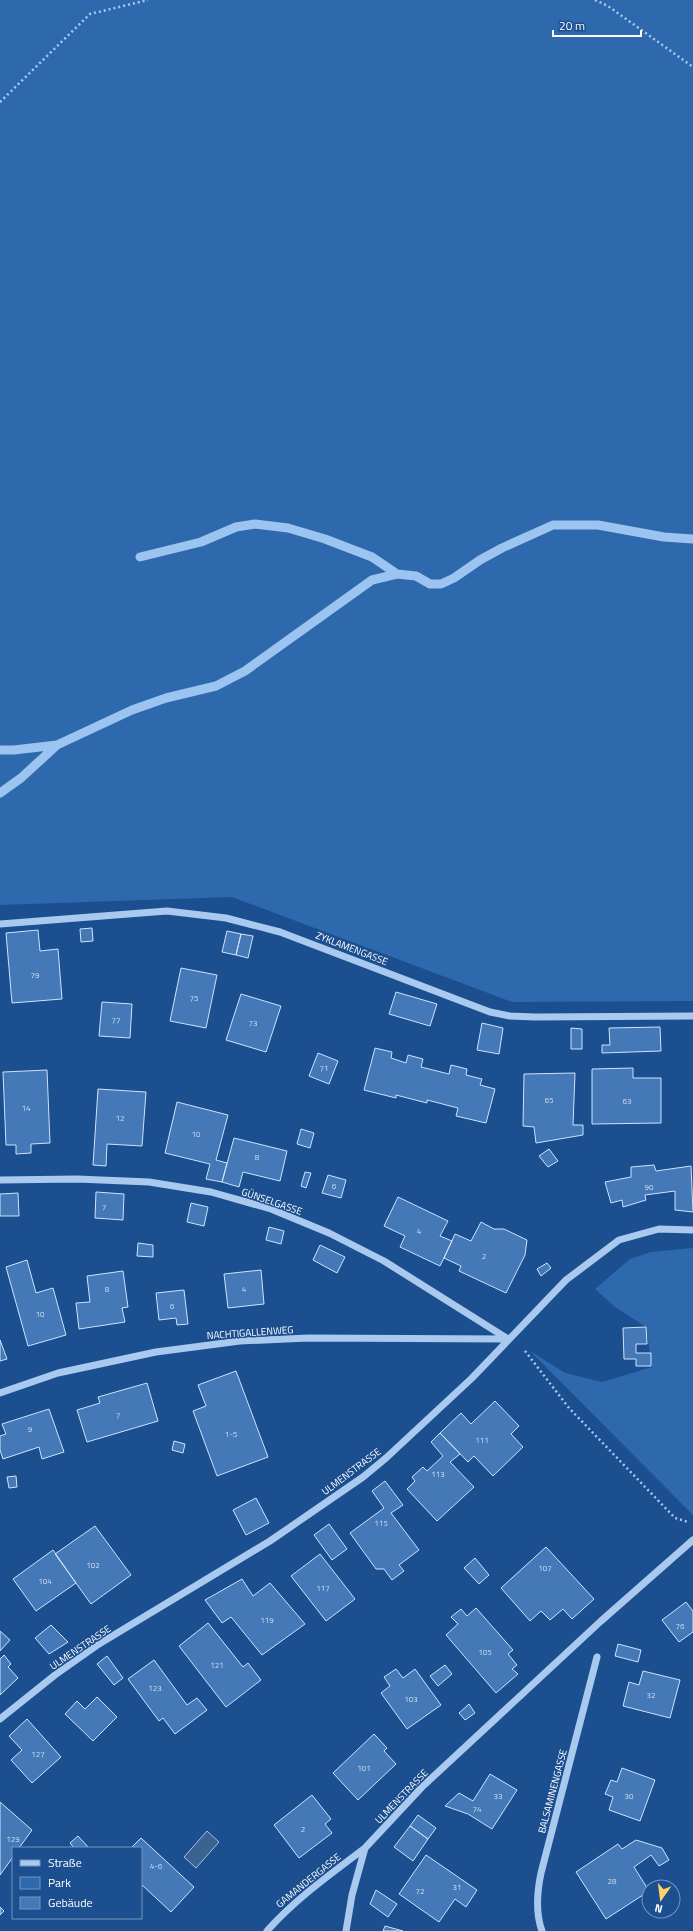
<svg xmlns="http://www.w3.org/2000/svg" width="693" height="1931" font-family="'Titillium Web',sans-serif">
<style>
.green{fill:#2e69ad}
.water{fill:#3c6290;stroke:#9cc4f0}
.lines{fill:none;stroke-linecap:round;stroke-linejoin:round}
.stream{stroke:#9cc4f0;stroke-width:9}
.building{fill:#4478b7;stroke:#cfe3fa}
.path{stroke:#a9c9ee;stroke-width:2.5;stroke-dasharray:2 3;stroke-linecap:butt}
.minor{stroke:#a9c9ee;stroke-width:7}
.labels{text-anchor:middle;stroke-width:3;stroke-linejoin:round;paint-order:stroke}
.number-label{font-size:8px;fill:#d0dded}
.street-label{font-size:10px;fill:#fff;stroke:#1b4f8f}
</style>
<rect width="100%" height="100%" fill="#1b4f8f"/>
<path class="green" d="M0 0H693V1001L512 1002 232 897 0 905Z
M693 1248V1515L530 1351 565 1373 602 1382 652 1367 646 1327 615 1307 595 1289 630 1259 651 1252Z"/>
<path class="water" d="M207 1831 219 1842 196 1868 184 1857Z"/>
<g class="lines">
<path class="stream" d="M140 557 201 542 236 527 255 524 288 528 325 539 372 557 397 574
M0 750H14L57 745 132 710 166 698 216 686 245 671 372 580 397 574 416 576 430 584H441L454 578 480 560 502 548 553 525H598L664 537 693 539
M0 793 21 778 57 745"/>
</g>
<path class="building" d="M92 928 93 941 81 942 80 929Z
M38 930 40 951 58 949 62 999 12 1003 6 933Z
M227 931 241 934 236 955 222 952Z
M241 934 253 936 248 958 236 955Z
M181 968 217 975 206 1028 170 1021Z
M396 992 437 1004 430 1026 389 1014Z
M241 994 281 1006 266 1052 226 1040Z
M102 1002 132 1004 130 1038 99 1036Z
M482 1023 503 1028 499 1054 477 1050Z
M660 1027 661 1051 602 1053V1045H610L609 1028Z
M571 1028 582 1029V1049H571Z
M375 1048 392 1052 391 1058 406 1063 408 1055 423 1059 421 1067 449 1074 451 1065 467 1069 466 1075 482 1079 480 1085 495 1089 486 1123 456 1116 458 1108 427 1100V1103L396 1095V1098L364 1090Z
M318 1053 338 1061 329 1084 309 1076Z
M633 1068V1078H661V1123L592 1124V1069Z
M47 1070 50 1143 31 1144V1153L16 1154V1145H6L3 1072Z
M575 1073 573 1125H583V1135L536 1143 534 1127 523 1126 524 1074Z
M98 1089 146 1092 142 1146 107 1144 106 1166 93 1165Z
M177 1102 228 1115 216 1160 227 1163 222 1182 206 1179 210 1164 165 1153Z
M301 1129 314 1133 310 1148 297 1144Z
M234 1138 287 1151 280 1181 243 1172 239 1187 222 1182Z
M549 1149 558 1161 548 1167 539 1156Z
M654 1165 656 1171 691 1166 693 1212 675 1210V1191L645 1195 646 1200 623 1207 622 1200 611 1203 605 1182 631 1177V1167Z
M305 1172 311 1173 306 1188 301 1186Z
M328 1175 346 1180 341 1198 322 1193Z
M96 1192 124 1194 123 1220 95 1218Z
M18 1193 19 1216H0V1194Z
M398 1197 448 1221 440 1236 452 1241 440 1266 400 1247 405 1236 384 1226Z
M191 1203 208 1207 204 1226 187 1222Z
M481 1222 494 1229H504L527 1240 525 1255 506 1293 459 1271 461 1266 444 1258 455 1234 471 1241Z
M269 1227 284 1231 281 1244 266 1240Z
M138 1243 153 1245V1257L137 1256Z
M320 1245 345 1257 337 1273 313 1260Z
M27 1260 36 1293 53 1288 66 1335 28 1346 6 1267Z
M547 1263 551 1268 541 1276 537 1269Z
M261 1270 264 1304 228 1308 224 1274Z
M123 1271 128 1307 122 1308 125 1322 79 1329 76 1303 90 1302 87 1276Z
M184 1290 188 1324 177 1325 176 1318 159 1320 156 1293Z
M646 1327 647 1344H636V1353H651V1366H636V1359H624L623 1328Z
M0 1340 7 1359 0 1361Z
M236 1371 268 1457 217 1476 193 1411 206 1406 198 1385Z
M147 1383 158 1421 87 1442 77 1410 100 1403 98 1397Z
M495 1401 519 1426 511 1434 523 1447 493 1476 474 1456 468 1462 440 1433 461 1413 471 1424Z
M49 1409 64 1452 42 1459 39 1447 3 1459 0 1450V1436L6 1434 2 1424Z
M440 1433 460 1454 450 1462 474 1487 437 1521 407 1489 415 1481 412 1477 423 1467 427 1471 443 1456 431 1442Z
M174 1441 185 1444 183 1453 172 1450Z
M16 1476 17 1487 9 1488 7 1477Z
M385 1481 403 1505 391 1513 419 1550 399 1565 404 1571 392 1580 384 1569H376L350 1533 384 1508 372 1491Z
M256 1498 269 1523 246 1535 233 1510Z
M329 1524 347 1549 332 1560 314 1535Z
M95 1526 131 1575 91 1604 55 1554Z
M546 1547 594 1599 572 1619 563 1609 550 1620 541 1611 530 1621 501 1588Z
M53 1550 76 1583 36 1611 13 1579Z
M320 1554 355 1599 326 1621 291 1576Z
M475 1558 489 1575 479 1584 464 1568Z
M242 1579 253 1596 270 1583 305 1624 262 1655 231 1617 222 1623 205 1600Z
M686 1602 693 1611V1632L679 1642 662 1620Z
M476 1608 513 1650 508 1654 517 1665 512 1669 518 1674 496 1693 446 1635 458 1624 451 1617 461 1609 467 1616Z
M208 1623 243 1667 248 1663 261 1680 226 1707 179 1646Z
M51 1625 68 1642 49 1654 35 1638Z
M0 1631 10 1640 0 1651Z
M618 1644 641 1650 638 1662 615 1656Z
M4 1655 11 1664 8 1667 18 1678 0 1695V1659Z
M107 1656 123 1678 114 1685 97 1664Z
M154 1660 187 1705 197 1698 207 1710 175 1734 163 1718 159 1721 128 1679Z
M445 1665 452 1674 438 1686 430 1676Z
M396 1669 403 1678 415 1669 441 1705 407 1729 381 1693 390 1686 384 1677Z
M643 1671 680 1680 670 1718 623 1706 629 1682 639 1685Z
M97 1697 117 1717 93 1741 65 1714 77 1701 85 1709Z
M469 1704 475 1713 465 1720 459 1713Z
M27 1719 61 1757 32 1783 11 1760 22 1750 9 1736Z
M374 1734 387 1748 384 1751 396 1764 358 1800 333 1773Z
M622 1768 655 1780 640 1821 609 1810 613 1797 605 1794 611 1780 617 1782Z
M490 1774 517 1790 492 1829 468 1814 445 1806 459 1793 473 1801Z
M312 1795 331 1819 325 1824 332 1833 299 1858 274 1825Z
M0 1802 32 1830 19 1848H13V1857L0 1875Z
M418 1815 436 1828 428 1839 410 1826Z
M410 1826 428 1839 413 1861 394 1847Z
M78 1836 88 1847 87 1848H74L70 1843Z
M141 1838 194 1887 171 1912 141 1884V1848H131Z
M636 1840 662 1848 669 1860 659 1866 651 1855 634 1867 649 1891 606 1919 576 1872 618 1844 622 1849Z
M426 1855 477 1890 466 1907 455 1899 439 1922 399 1894Z
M376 1890 397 1904 388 1917 370 1904Z
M0 1907 4 1911 0 1915Z
M385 1926 403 1931H383Z"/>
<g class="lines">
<path class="path" d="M595 0 608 6 693 67
M0 102 90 14 148 0
M525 1351 569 1408 675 1518 688 1522"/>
<path class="minor" d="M0 924 167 911 226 918 280 932 490 1012 510 1016 535 1017 693 1016
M0 1180 77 1179 149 1182 211 1192 271 1209 329 1233 384 1261 508 1339
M0 1393 58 1373 156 1352 240 1341 308 1338 508 1339
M0 1719 55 1675 99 1644 270 1541 363 1477 386 1458 472 1378 566 1280 619 1240 659 1229 693 1230
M267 1931C295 1899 331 1874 365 1848
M346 1931 352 1895 365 1848 422 1787 601 1621 693 1540
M542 1931C535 1912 537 1892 541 1873L597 1657"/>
</g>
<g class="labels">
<g class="number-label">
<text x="35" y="978">79</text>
<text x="194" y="1001">75</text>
<text x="116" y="1023">77</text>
<text x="253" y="1026">73</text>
<text x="324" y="1071">71</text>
<text x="549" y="1103">65</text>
<text x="627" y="1104">63</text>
<text x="26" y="1111">14</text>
<text x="120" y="1121">12</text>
<text x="196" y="1137">10</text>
<text x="257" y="1160">8</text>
<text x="334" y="1189">6</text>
<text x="649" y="1190">90</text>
<text x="104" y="1210">7</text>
<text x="419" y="1234">4</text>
<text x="484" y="1259">2</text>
<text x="107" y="1292">8</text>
<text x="244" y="1292">4</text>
<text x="172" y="1309">6</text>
<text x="40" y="1317">10</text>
<text x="118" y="1418">7</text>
<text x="30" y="1432">9</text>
<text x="231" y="1437">1-5</text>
<text x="482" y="1443">111</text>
<text x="438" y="1477">113</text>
<text x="381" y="1526">115</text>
<text x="93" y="1568">102</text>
<text x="545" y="1571">107</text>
<text x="45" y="1584">104</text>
<text x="323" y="1591">117</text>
<text x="267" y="1623">119</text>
<text x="680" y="1629">76</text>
<text x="485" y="1655">105</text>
<text x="217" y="1668">121</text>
<text x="155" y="1691">123</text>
<text x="651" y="1698">32</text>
<text x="411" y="1702">103</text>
<text x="38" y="1757">127</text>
<text x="364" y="1771">101</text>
<text x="498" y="1799">33</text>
<text x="629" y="1799">30</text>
<text x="477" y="1812">74</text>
<text x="303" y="1832">2</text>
<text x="13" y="1842">129</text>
<text x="156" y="1869">4-6</text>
<text x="612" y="1884">28</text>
<text x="457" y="1890">31</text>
<text x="420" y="1894">72</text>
</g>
<g class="street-label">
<text transform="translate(352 948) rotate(21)" y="4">ZYKLAMENGASSE</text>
<text transform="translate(272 1201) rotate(19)" y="4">GÜNSELGASSE</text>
<text transform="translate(250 1332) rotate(-4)" y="4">NACHTIGALLENWEG</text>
<text transform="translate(351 1471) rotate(-37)" y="4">ULMENSTRASSE</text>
<text transform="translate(80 1647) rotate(-34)" y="4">ULMENSTRASSE</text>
<text transform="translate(552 1791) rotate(-75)" y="4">BALSAMINENGASSE</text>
<text transform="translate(401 1796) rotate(-46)" y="4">ULMENSTRASSE</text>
<text transform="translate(308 1880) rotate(-39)" y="4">GAMANDERGASSE</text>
</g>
</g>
<rect x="12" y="1847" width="130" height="72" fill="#1b4f8f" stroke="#7695bc"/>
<rect x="20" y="1860" width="20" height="6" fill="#a9c9ee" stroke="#7695bc"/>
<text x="48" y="1867" font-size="12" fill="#ffffff">Straße</text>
<rect x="20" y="1877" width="20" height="12" fill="#2e69ad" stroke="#7695bc"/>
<text x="48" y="1887" font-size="12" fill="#ffffff">Park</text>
<rect x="20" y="1897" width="20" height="12" fill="#4478b7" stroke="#7695bc"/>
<text x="48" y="1907" font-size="12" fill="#ffffff">Gebäude</text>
<g transform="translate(661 1899) rotate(194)"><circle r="19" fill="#1b4f8f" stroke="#7695bc"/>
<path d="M0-3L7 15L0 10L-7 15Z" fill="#ffd166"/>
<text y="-6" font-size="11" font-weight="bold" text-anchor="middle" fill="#ffffff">N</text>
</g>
<path d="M553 30v6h88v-6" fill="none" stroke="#ffffff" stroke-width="2"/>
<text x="559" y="30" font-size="12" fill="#ffffff" stroke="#1b4f8f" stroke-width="3" paint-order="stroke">20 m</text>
</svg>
